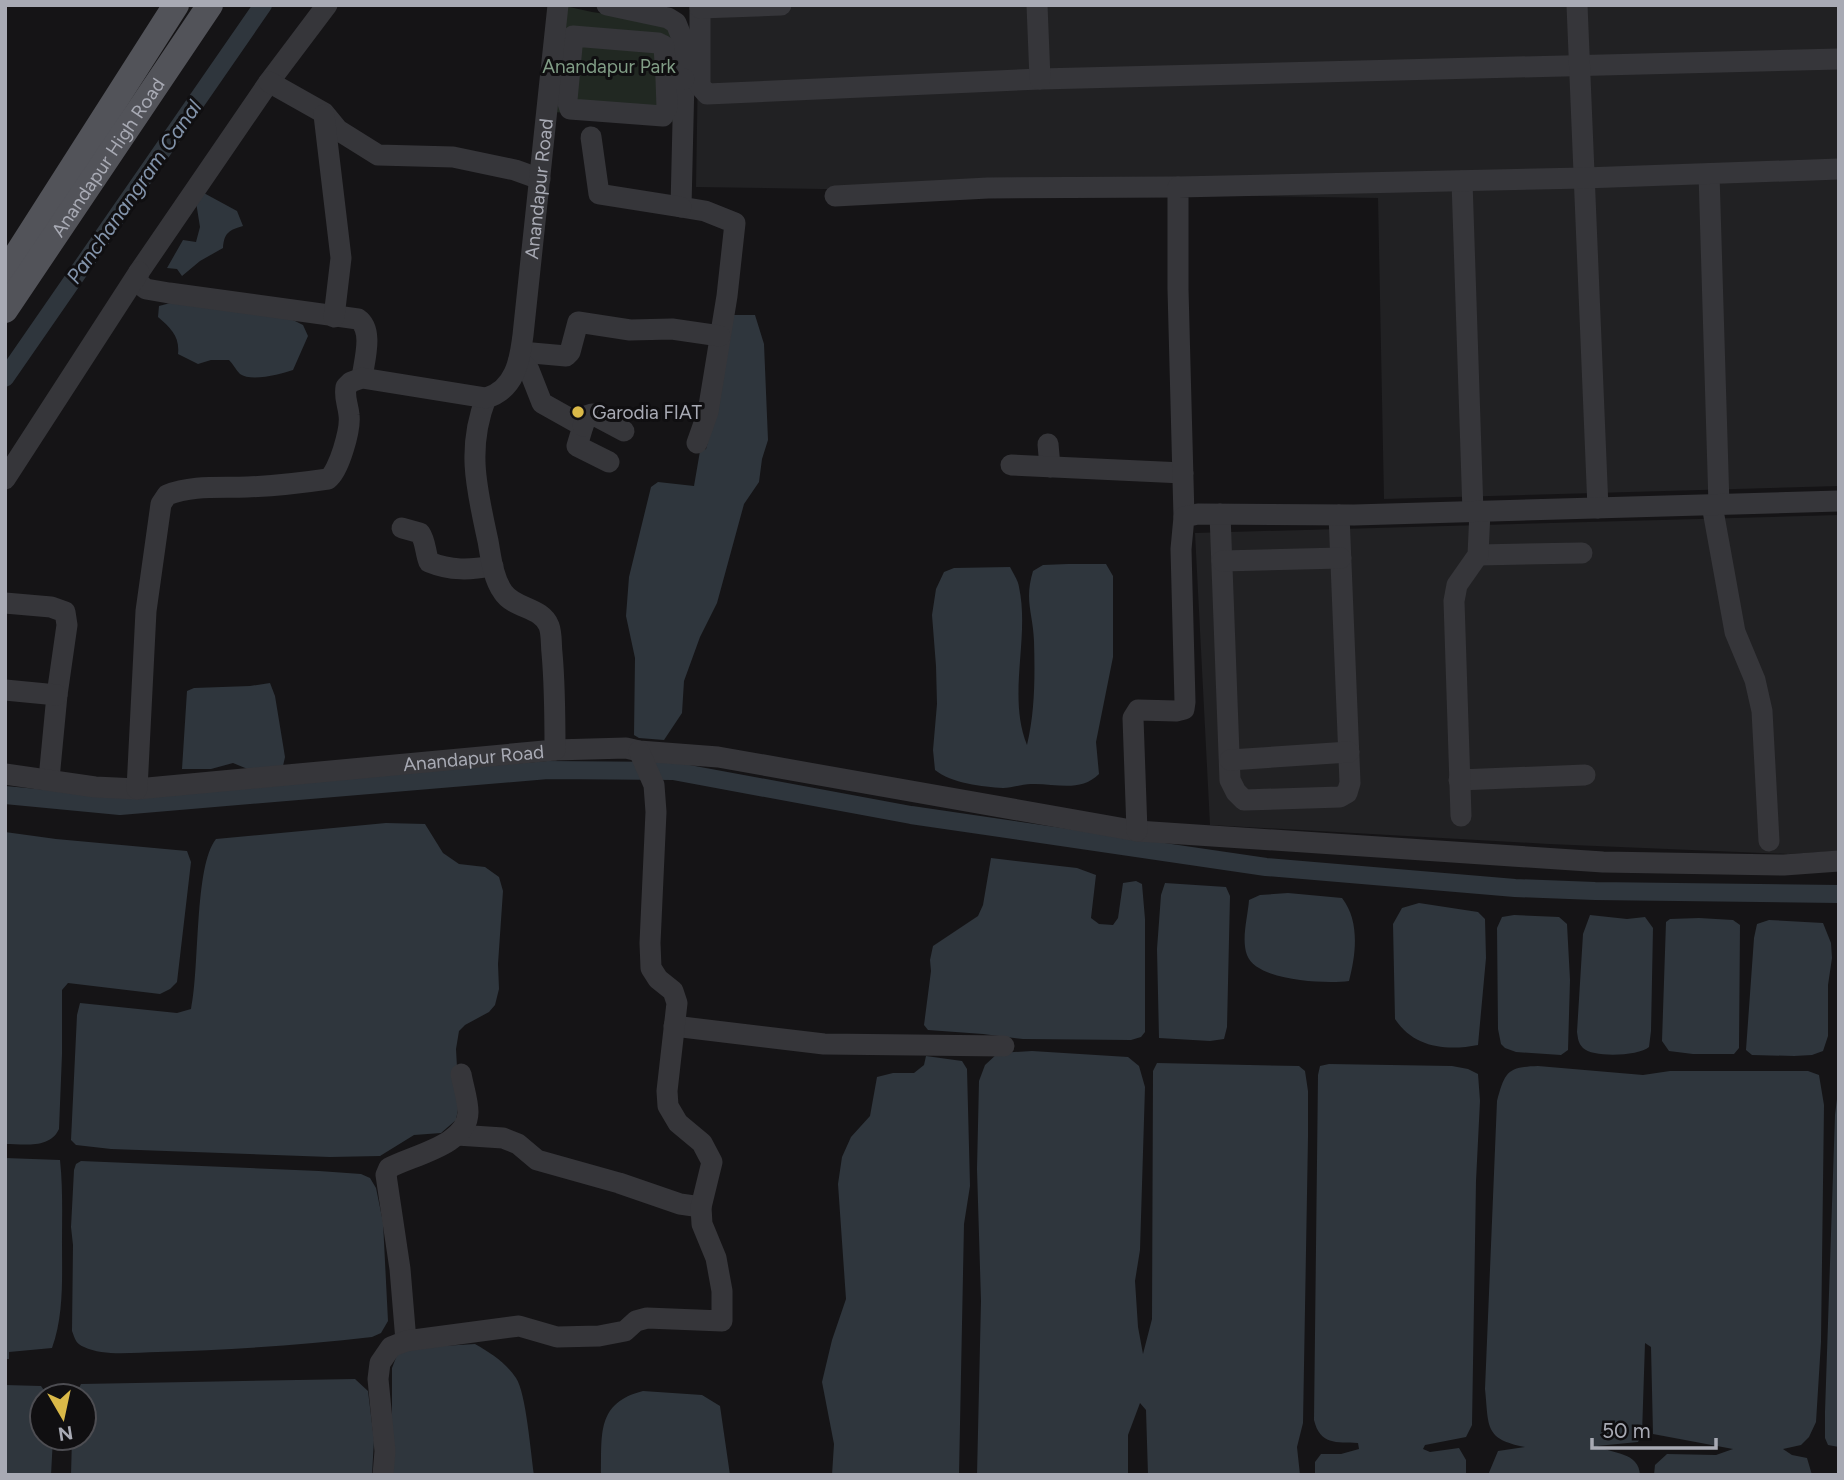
<svg xmlns="http://www.w3.org/2000/svg" width="1844" height="1480" font-family="Figtree,sans-serif">
<style>
.built{fill:#212123}
.green{fill:#212822}
.water{fill:#2f363d}
.lines{fill:none;stroke-linecap:round;stroke-linejoin:round}
.canal{stroke:#2f363d;stroke-width:18}
.minor{stroke:#36363a;stroke-width:21}
.major{stroke:#525359;stroke-width:26}
.poi-dot{fill:#dab948;stroke:#100f11;stroke-width:2.5}
.labels{text-anchor:middle;stroke-width:6;stroke-linejoin:round;paint-order:stroke}
.park-label{font-size:19px;fill:#819d86;stroke:#100f11}
.street-label{font-size:19px;fill:#a8aab4;stroke:#100f11}
.poi-label{font-size:19px;fill:#a8aab4;stroke:#100f11;text-anchor:start}
.water-label{font-size:21px;font-style:italic;fill:#8394ab;stroke:#100f11}
</style>
<rect width="100%" height="100%" fill="#151416"/>
<path class="built" d="M699 5H1839V486L1384 499 1378 198 696 187Z
M1839 515V851L1788 854 1549 844 1210 825 1195 533Z"/>
<path class="green" d="M565 6 592 12 661 22 673 32 676 122 554 112Z"/>
<path class="water" d="M202 192 237 211 243 226C229 230 224 233 223 248L200 261 182 276 177 269 167 268 183 240 196 242 200 227 196 202Z
M174 302 285 316 303 325 308 336 293 370C282 374 251 382 240 374 236 370 233 364 229 360H211L198 364 178 354C180 337 171 328 158 317L159 306Z
M728 315H755L764 344 768 440 762 459 759 482 744 504 717 603 700 637 684 681 682 713 664 740 639 738 634 735 635 658 626 616 629 577 651 487 658 482 694 486 700 451 706 449 716 412Z
M1068 564H1106L1113 576V657L1096 742 1099 774C1080 793 1055 783 1031 784 1022 784 1012 788 1003 788 983 787 951 783 935 770L933 750 937 704 936 666 932 615 936 589 944 572 954 568 1010 567C1013 573 1018 580 1019 587 1030 638 1007 696 1027 745 1035 712 1035 676 1034 641 1033 613 1024 601 1033 571L1043 565Z
M270 683 275 696 285 757 283 766 250 770 233 763 211 769H182L187 691 194 688 250 686Z
M386 823 425 824 443 853 459 864 485 867 499 877 503 891 498 964 499 989 495 1005 489 1012 465 1025 459 1031 456 1049 459 1104 456 1120 441 1133 414 1135 380 1156 330 1157 111 1149 76 1145 71 1140 77 1015 80 1003 177 1013 191 1009C200 968 194 866 216 839Z
M5 832 56 839 187 851 191 862 177 982 170 989 160 994 68 983 62 990V1054L59 1129C50 1149 24 1144 5 1144Z
M991 858 1077 868 1096 875 1091 918 1099 924 1113 925 1118 918 1123 883 1136 881 1142 884 1145 919V1032L1141 1037 1131 1040 1023 1039 983 1034 928 1030 924 1025 931 971 930 960 933 946 978 916 983 905Z
M1165 883 1226 887 1230 896 1227 1027 1224 1039 1210 1041 1159 1038 1157 949 1161 895Z
M1288 893 1342 898C1360 921 1356 954 1349 981 1325 984 1256 981 1247 955 1241 939 1248 916 1249 900L1260 895Z
M1419 903 1478 912 1485 919 1486 958 1478 1045C1447 1051 1414 1048 1395 1019L1393 924 1402 908Z
M1514 915 1559 917 1567 924 1570 980 1568 1050 1561 1055 1516 1052 1505 1048 1501 1044 1498 1029 1497 928 1502 917Z
M1590 915 1627 919 1645 917 1653 928 1651 1031 1649 1047C1639 1056 1593 1058 1583 1048 1578 1043 1578 1038 1577 1032L1583 934Z
M1699 918 1733 920 1740 925 1739 1048 1734 1054H1693L1669 1051 1662 1041 1666 922 1670 919Z
M1769 920 1823 923 1831 943 1832 958 1828 985V1036L1823 1051 1812 1055 1794 1056 1752 1055 1746 1050 1754 938 1757 924Z
M1032 1051 1128 1057 1139 1066 1145 1087 1140 1250 1135 1281 1138 1327 1143 1354 1152 1319 1153 1071 1157 1063 1299 1066 1305 1071 1308 1091V1137L1303 1423 1297 1447 1300 1475H1148L1146 1410 1140 1403 1128 1435V1475H977L981 1301 977 1169 979 1081 985 1065 998 1053Z
M926 1056 962 1061 967 1069 970 1186 964 1224 959 1475H832L834 1444 822 1382 832 1340 846 1299 838 1184 842 1157 851 1137 870 1116 877 1077 893 1073H914L924 1065Z
M1329 1064 1452 1066 1468 1069 1478 1074 1480 1101 1476 1181 1472 1425 1466 1437 1425 1445 1423 1449 1430 1452 1459 1448 1466 1460V1475H1315V1462L1321 1454H1341L1359 1449 1358 1443C1336 1442 1320 1445 1314 1420L1318 1075 1320 1066Z
M1538 1066 1643 1075 1670 1071H1808L1819 1075 1824 1105 1821 1342 1816 1422 1809 1437 1801 1445 1783 1449 1792 1455 1807 1458 1812 1475H1654L1655 1465 1667 1454 1716 1455 1733 1449 1653 1434 1651 1347 1645 1343 1642 1434 1638 1442 1597 1446C1613 1454 1639 1452 1640 1475H1488L1498 1451 1525 1447C1484 1439 1489 1427 1485 1389L1497 1101C1505 1072 1507 1067 1538 1066Z
M1839 1083V1447L1828 1445 1825 1438V1412L1835 1115Z
M5 1158 60 1160C63 1188 62 1216 62 1243 62 1278 64 1315 52 1348L9 1352V1359H5Z
M81 1161 319 1171 361 1174 370 1178 376 1188 383 1222 388 1321 381 1333 372 1337C301 1345 230 1350 158 1352 136 1352 105 1357 84 1347 76 1344 75 1339 72 1331L73 1245 71 1227 74 1170 76 1164Z
M475 1344C491 1353 506 1363 516 1378 526 1392 531 1456 534 1475H392V1368L397 1355 410 1348Z
M355 1379 368 1391 374 1440 372 1475H71L72 1438H84V1396H75L81 1384Z
M5 1385 41 1386 48 1396H42V1438H53L51 1475H5Z
M643 1391 702 1395 720 1406 730 1475H601C602 1434 596 1403 643 1391Z"/>
<g class="lines">
<path class="canal" d="M5 378 263 5
M5 795 120 806 548 770 673 771 911 815 1266 867 1515 888 1595 891 1839 894"/>
<g class="minor">
<path d="M327 5 269 82 139 272 137 282 146 289 169 293 358 319C374 330 364 361 362 378"/>
<path d="M607 5 668 18 676 23 682 38 684 79 681 207 705 211 735 223 727 296 708 412 697 443"/>
<path d="M700 5V86L707 94 1040 79 1839 59"/>
<path d="M1037 5 1040 79"/>
<path d="M1577 5 1598 508"/>
<path d="M700 8 781 5"/>
<path d="M666 79 664 46 658 43 573 36 567 100 570 109 663 116 667 108 666 79H684"/>
<path d="M269 82 324 113 338 130 378 155 453 157 515 170 540 179"/>
<path d="M324 115 341 258 334 317"/>
<path d="M591 137 599 194 681 207"/>
<path d="M1709 174 1719 505"/>
<path d="M1462 181 1473 512"/>
<path d="M835 196 988 188 1178 187"/>
<path d="M521 352 566 356 570 352 578 322 630 330 672 329 720 336"/>
<path d="M519 360 529 370 542 403 583 426 577 446 609 462"/>
<path d="M583 426 586 416 592 414 624 431"/>
<path d="M1048 444 1050 467"/>
<path d="M1011 465 1183 473"/>
<path d="M5 479 139 272"/>
<path d="M1712 505 1735 632 1755 680 1762 711 1769 841"/>
<path d="M1220 514 1230 780 1236 792 1244 800 1340 797 1347 793 1350 783 1339 515"/>
<path d="M1184 517 1178 289V187L1584 178 1839 169"/>
<path d="M402 528 420 533C426 542 425 552 429 562 451 571 470 570 493 566"/>
<path d="M1478 555 1582 553"/>
<path d="M1222 561 1341 558"/>
<path d="M5 603 51 607 65 612 67 625 57 695 49 779"/>
<path d="M5 690 57 695"/>
<path d="M555 750 626 748 639 751 718 757 1137 831 1603 862 1784 865 1839 861"/>
<path d="M1230 760 1349 752"/>
<path id="s1" d="M5 774 95 787 137 789 555 750C555 718 555 686 552 653 551 645 552 634 549 626 542 607 514 609 503 592 493 578 491 558 488 541 477 490 466 449 486 398"/>
<path d="M1459 780 1585 775"/>
<path id="s2" d="M137 789 146 611 161 504 167 495C192 485 220 488 247 487 274 486 301 483 328 479 339 471 351 429 349 415 348 404 344 398 346 387L351 382 362 378 486 398C515 390 520 360 523 335L558 5"/>
<path d="M1461 816 1454 601 1457 585 1478 555 1480 511"/>
<path d="M1137 831 1133 718 1138 710 1176 711 1184 709 1185 702 1181 549 1184 517 1198 514 1354 515 1839 501"/>
<path d="M674 1026 824 1044 1004 1046"/>
<path d="M457 1135 503 1138 518 1144 537 1160 619 1183 680 1204 701 1207"/>
<path d="M406 1341 400 1269 386 1175 389 1168C413 1155 468 1145 468 1112 468 1100 463 1086 461 1074"/>
<path d="M383 1475 385 1451 378 1379 380 1363 391 1347 406 1341 519 1326 557 1337 599 1336 625 1331 636 1321 647 1318 722 1321V1291L716 1258 702 1224 701 1207 712 1162 702 1143 678 1123 668 1106 667 1091 677 1003 673 991 658 979 651 968 650 943 656 812 654 785 639 751"/>
</g>
<g class="major">
<path d="M5 273 176 5"/>
<path id="s3" d="M5 310 210 5"/>
</g>
</g>
<circle class="poi-dot" cx="578" cy="412" r="7"/>
<g class="labels">
<g class="park-label">
<text x="609" y="73">Anandapur Park</text>
</g>
<g class="street-label">
<text dy="7" stroke="none"><textPath href="#s3" startOffset="184">Anandapur High Road</textPath></text>
<text dy="7" stroke="none"><textPath href="#s2" startOffset="926">Anandapur Road</textPath></text>
<text dy="7" stroke="none"><textPath href="#s1" startOffset="471">Anandapur Road</textPath></text>
</g>
<g class="poi-label">
<text x="592" y="419">Garodia FIAT</text>
</g>
<g class="water-label">
<text transform="translate(134 192) rotate(-55)" y="7">Panchanangram Canal</text>
</g>
</g>
<rect width="1844" height="1480" fill="none" stroke="#a8aab4" stroke-width="14"/>
<g transform="translate(63 1417) rotate(171)"><circle r="33" fill="#100f11" stroke="#4d4d52" stroke-width="2"/>
<path d="M0-5L12 26L0 18L-12 26Z" fill="#dab948"/>
<text y="-10" font-size="19" font-weight="bold" text-anchor="middle" fill="#a8aab4">N</text>
</g>
<path d="M1592 1438v10h124v-10" fill="none" stroke="#a8aab4" stroke-width="3.5"/>
<text x="1602" y="1438" font-size="21" fill="#a8aab4" stroke="#100f11" stroke-width="5" paint-order="stroke">50 m</text>
</svg>
